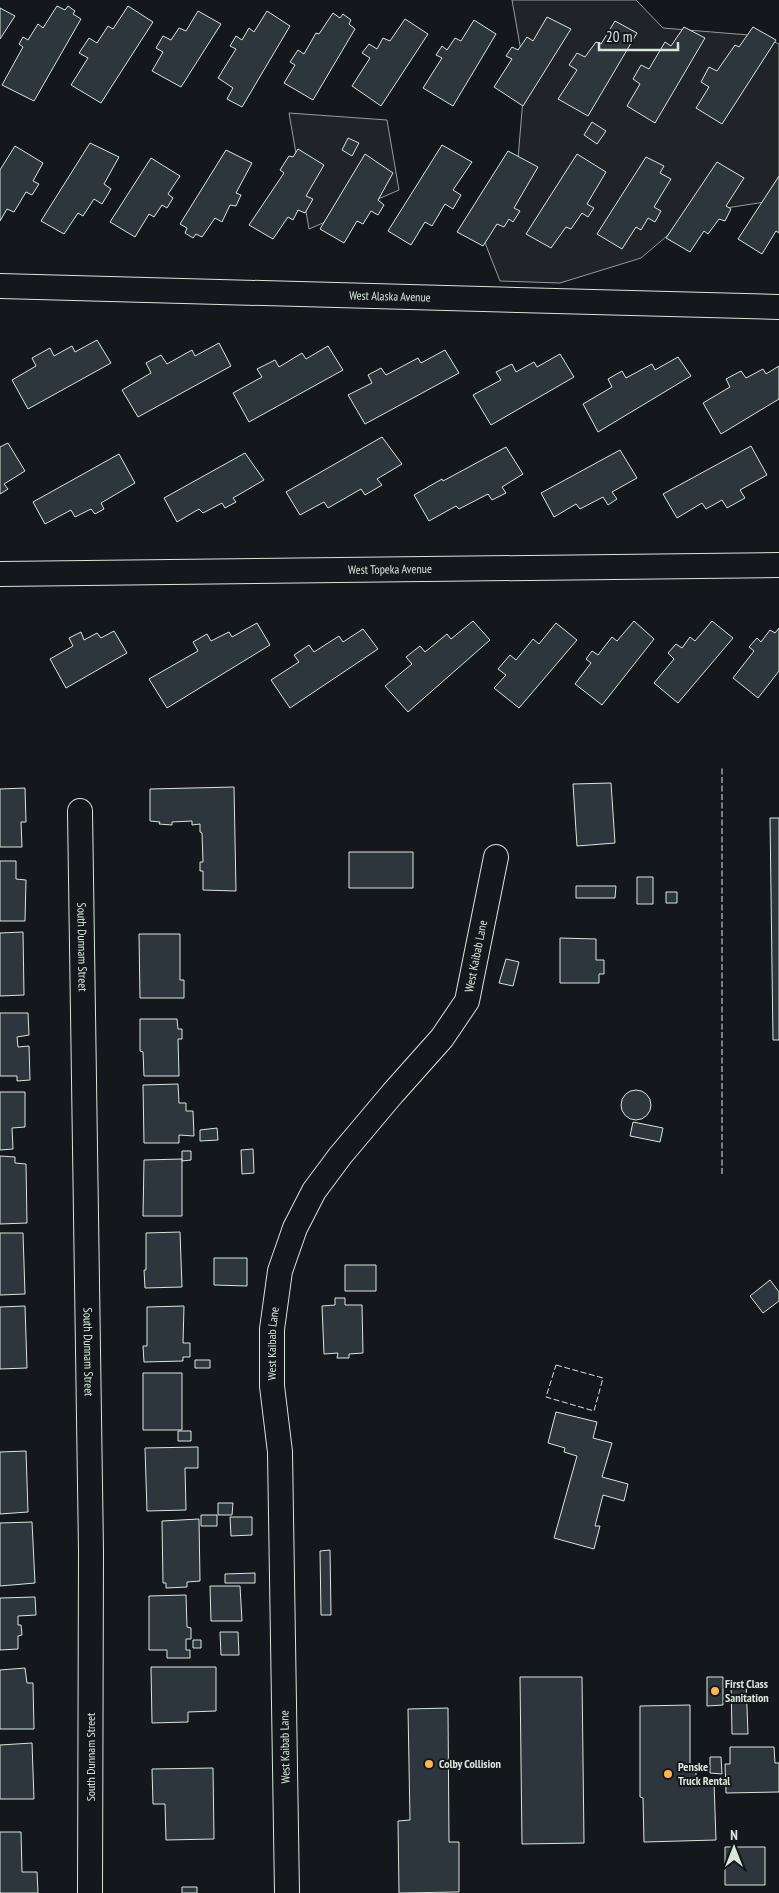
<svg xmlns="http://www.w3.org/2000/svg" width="779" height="1893" font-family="'PT Sans Narrow',sans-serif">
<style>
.green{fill:#202428;stroke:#939e99}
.building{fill:#2c363c;stroke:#d8e6dc}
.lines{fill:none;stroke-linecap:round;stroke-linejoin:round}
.street-casing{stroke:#d8e6dc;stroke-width:26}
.street{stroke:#14181c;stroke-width:24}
.fence{stroke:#d8e6dc;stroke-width:1;stroke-dasharray:6 2.5;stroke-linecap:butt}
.poi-dot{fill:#ffb74d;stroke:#14181c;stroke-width:2}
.labels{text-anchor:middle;stroke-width:4;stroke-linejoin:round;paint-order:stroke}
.street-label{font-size:12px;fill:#d8e6dc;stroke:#14181c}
.poi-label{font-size:12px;font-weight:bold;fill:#d8e6dc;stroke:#14181c;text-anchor:start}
</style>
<rect width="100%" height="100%" fill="#14181c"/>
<path class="green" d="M512 0H636L663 28 761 36 779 44V206L765 202 694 213 641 258 560 283 500 281 478 225 517 171 525 74Z
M289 113 387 120 399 190 309 229Z"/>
<path class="building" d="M57 6 65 10 68 6 75 11 73 14 81 19 34 101 2 85 23 47 19 44 23 37 28 40 38 24 43 28Z
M128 6 153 22 101 103 71 85 88 58 79 53 89 38 97 43 108 26 113 29Z
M0 8 15 16 0 39Z
M198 11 221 24 181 87 152 71 163 52 156 48 163 36 171 40 179 28 186 31Z
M267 11 290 26 242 107 227 99 233 88 218 78 236 49 230 46 236 36 242 40 249 28 254 32Z
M333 13 340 18 343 14 351 20 349 24 355 29 313 100 284 83 295 65 290 62 298 50 304 54 316 33 319 34Z
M547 17 571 29 523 106 494 87 512 59 506 56 512 47 518 50 527 37 533 41Z
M405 19 428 34 381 106 352 86 370 58 362 53 369 44 377 49 383 38 390 41Z
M474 20 496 34 453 106 423 88 442 58 436 55 442 46 447 50 455 38 461 41Z
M615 21 637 33 588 116 558 99 577 70 569 65 577 53 585 57 596 42 601 44Z
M684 27 705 38 655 123 627 106 640 84 633 79 641 65 649 69 665 42 671 46Z
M753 27 776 40 722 124 696 108 709 87 701 82 709 67 717 71 735 45 739 47Z
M592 122 606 131 597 144 584 135Z
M348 138 359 143 352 156 342 150Z
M90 143 119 157 104 184 111 189 102 204 94 199 83 216 78 213 64 234 41 221Z
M442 145 472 162 453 190 461 195 453 209 445 204 432 226 425 222 411 245 388 231Z
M15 146 43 163 33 181 39 184 32 195 26 192 14 212 7 209 0 221V170Z
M298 149 324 165 306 196 313 199 305 213 298 210 293 220 288 217 273 239 249 225 284 173 280 170 289 156 293 157Z
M226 150 252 163 236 193 241 195 236 206 230 205 222 222 215 218 202 237 196 234 193 238 185 233 187 228 180 224Z
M508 151 538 167 514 208 520 211 513 222 509 219 504 227 497 224 483 246 457 232Z
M365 154 393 173 378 200 384 205 378 215 371 211 363 224 357 221 344 243 320 229Z
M577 154 606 172 587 204 594 208 588 217 582 213 571 229 566 227 551 248 526 234Z
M646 157 664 166 660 173 671 179 654 207 661 211 655 222 648 218 641 230 636 227 622 249 597 234Z
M151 158 180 176 168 194 173 198 167 208 162 205 154 217 149 214 135 237 110 222Z
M717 162 744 178 726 206 731 209 725 221 719 219 708 234 704 231 690 252 666 238Z
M779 176V233L776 231 762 254 738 239Z
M97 340 111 363 28 409 12 380 36 366 32 358 50 348 54 356 72 346 75 352Z
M219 343 231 366 138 417 122 390 151 373 146 363 161 355 167 364 192 350 195 356Z
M328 346 343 370 249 422 233 393 262 377 257 369 275 360 279 367 302 353 306 359Z
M445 350 459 373 365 424 348 395 372 383 368 375 381 368 386 375 418 358 421 363Z
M560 354 574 377 491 425 473 395 501 380 496 372 512 364 516 372 534 362 537 367Z
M678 357 691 376 598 432 583 404 612 387 608 379 622 371 626 378 652 364 655 370Z
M779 366V399L721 434 703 403 730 387 726 379 741 371 746 378 763 369 766 374Z
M382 437 402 464 377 479 382 485 365 495 361 489 328 508 324 502 300 515 286 492Z
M8 443 25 471 4 484 8 489 0 494V447Z
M751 446 767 475 740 490 745 498 727 508 722 500 706 509 702 503 677 518 663 494Z
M506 447 523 474 502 487 506 493 492 500 488 494 459 509 456 506 429 521 414 495 442 479 443 481Z
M620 450 637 478 612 492 617 499 608 505 603 497 580 509 576 504 554 517 541 493Z
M245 453 264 480 233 498 236 502 225 508 222 503 203 513 199 509 177 522 164 498Z
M119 454 135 483 101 503 104 509 95 514 91 509 75 517 71 510 45 524 33 502Z
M473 621 490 640 408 712 385 686 412 664 406 657 420 646 425 652 447 634 451 639Z
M634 621 654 639 602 705 575 684 591 663 586 659 592 651 598 655 612 637 617 641Z
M712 621 733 638 678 703 654 683 674 659 668 653 676 644 682 648 690 637 695 641Z
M257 623 270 645 167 708 149 679 198 651 193 642 207 634 211 641 229 632 232 637Z
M556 623 577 640 519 708 494 688 506 675 498 669 510 655 516 660 533 639 539 644Z
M779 628V671L758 698 733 678 754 651 749 647 757 638 761 642 770 630 775 633Z
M363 629 378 649 290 708 271 680 299 662 294 655 309 645 314 652 339 636 343 642Z
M114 631 127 653 66 688 50 659 73 646 69 638 81 632 84 640 97 633 101 638Z
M611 783 615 843 577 846 573 784Z
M234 787 236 891 203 890V871H200V862H203L202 833 200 832V824L192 825V821L172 822V825L159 824 160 822 150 821V789Z
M25 788 26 822H21L22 847H0V789Z
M770 818H779V1040H773Z
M349 852H413V888H349Z
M0 861H16V879L26 880 25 921H0Z
M637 877H653V904H637Z
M576 886H616L615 898H576Z
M666 892H677V903H666Z
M23 932 24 995 0 996V933Z
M139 934H180V980H184V998H140Z
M560 938 596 939V960H604V974H599V983H560Z
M506 959 519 962 513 986 499 983Z
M0 1013H28L29 1035 17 1037 18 1047 29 1046 30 1080 17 1081V1076H0Z
M140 1019H177L178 1029H182V1039H178L179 1076H144L143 1052 140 1051Z
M178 1084 179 1103H186V1111H193L194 1136 179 1135V1143H144L143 1085Z
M621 1105a15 15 0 1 1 30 0a15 15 0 1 1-30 0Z
M0 1092H25V1127L12 1128 13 1149 0 1150Z
M633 1122 663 1128 660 1142 630 1136Z
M217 1128 218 1140 200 1141V1130Z
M253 1149 254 1173 242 1174 241 1150Z
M182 1151H191V1160L182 1161Z
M0 1156 15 1157V1163L26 1164 27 1223 0 1224Z
M182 1159V1216H143L144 1160Z
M180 1232 182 1287 145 1288 144 1270H146V1233Z
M0 1233H23L25 1294 0 1295Z
M214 1258H247V1286L214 1285Z
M345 1265H376V1291H345Z
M770 1280 779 1292V1301L763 1313 750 1296Z
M335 1298H345V1305H362L363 1353 349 1354V1358H337L338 1353 324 1354 322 1306 335 1305Z
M25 1306 27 1368 0 1369V1307Z
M184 1306 183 1343H190V1357H183V1361L144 1362 143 1346H147V1307Z
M195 1360H210V1368H195Z
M143 1373H182V1430H143Z
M556 1412 597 1422 593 1438 612 1443 602 1477 628 1484 624 1501 603 1495 595 1526H600L594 1549 554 1538 577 1456 564 1452 565 1448 548 1443Z
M178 1431H191V1441H178Z
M198 1447V1468H185L186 1510 147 1511 145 1448Z
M26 1451 28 1512 0 1514V1452Z
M218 1503H233L232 1515H218Z
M201 1515H217V1526H201Z
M230 1517H252V1535L231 1536Z
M199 1519 200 1581 187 1582V1587L166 1588V1583H163L162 1521Z
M32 1522 35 1583 0 1586V1523Z
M330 1550 331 1615H321L320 1551Z
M255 1573V1583H225V1574Z
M210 1586H240L242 1621H211Z
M186 1595 187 1627 191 1628V1639H186V1650H190V1658H167V1650H149V1596Z
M35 1597 36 1615 18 1616V1625H21L22 1635 18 1636V1649L0 1650V1598Z
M220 1632H238L239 1655H221Z
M193 1640H201V1648H193Z
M151 1667H216V1711L188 1712V1722L152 1723Z
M25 1668 27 1683H33L34 1729H0V1670Z
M520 1677H582L584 1843 522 1844Z
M707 1677H723V1705L707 1706Z
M731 1681H746L748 1734H732Z
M690 1705V1766H696V1782H714L716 1840 644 1842 643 1798 640 1797V1706Z
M448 1708 449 1842H459V1892L399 1893 398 1821 410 1820 408 1709Z
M32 1743 34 1799H0V1745Z
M730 1747H774L775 1763H779V1792L726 1793 725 1764H730Z
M710 1757H721L722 1774 710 1773Z
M213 1768 214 1839 166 1840 165 1804H153L152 1769Z
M0 1832H21L22 1872H37L38 1893H0Z
M725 1847H765V1885H725Z
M182 1887H197V1893H182Z"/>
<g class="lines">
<g class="street-casing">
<g id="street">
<path id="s1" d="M0 286 779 307"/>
<path id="s2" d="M0 574 779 565"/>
<path id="s3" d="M80 811 91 1552 90 1893"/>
<path id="s4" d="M287 1893 280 1452 272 1386V1329L280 1271 295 1228 314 1191 340 1156 393 1093 442 1038 467 1001 496 857"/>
</g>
</g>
<use href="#street" class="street"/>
<path class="fence" d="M722 1174V766
M556 1365 603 1378 594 1411 546 1397Z"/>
</g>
<g class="poi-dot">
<circle cx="715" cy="1691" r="5"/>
<circle cx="429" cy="1764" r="5"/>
<circle cx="668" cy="1774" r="5"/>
</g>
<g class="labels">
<g class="street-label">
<text dy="4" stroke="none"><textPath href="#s1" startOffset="390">West Alaska Avenue</textPath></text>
<text dy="4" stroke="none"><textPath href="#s2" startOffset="390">West Topeka Avenue</textPath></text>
<text dy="4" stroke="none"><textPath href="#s3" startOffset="136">South Dunnam Street</textPath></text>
<text dy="4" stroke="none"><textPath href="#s4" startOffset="1000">West Kaibab Lane</textPath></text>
<text dy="4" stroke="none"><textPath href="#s4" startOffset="550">West Kaibab Lane</textPath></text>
<text dy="4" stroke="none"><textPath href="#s3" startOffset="541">South Dunnam Street</textPath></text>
<text transform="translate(285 1747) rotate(-91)" y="4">West Kaibab Lane</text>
<text transform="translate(91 1757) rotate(-90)" y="4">South Dunnam Street</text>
</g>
<g class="poi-label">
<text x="725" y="1688">First Class<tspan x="725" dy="14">Sanitation</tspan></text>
<text x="439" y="1768">Colby Collision</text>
<text x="678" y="1771">Penske<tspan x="678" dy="14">Truck Rental</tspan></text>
</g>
</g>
<g transform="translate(734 1848)" stroke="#14181c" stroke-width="4" paint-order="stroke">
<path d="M0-4L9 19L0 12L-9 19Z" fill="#d8e6dc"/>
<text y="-8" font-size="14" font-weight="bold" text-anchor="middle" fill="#d8e6dc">N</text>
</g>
<path d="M599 42v8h79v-8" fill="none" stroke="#d8e6dc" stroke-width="2.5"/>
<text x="606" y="42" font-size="15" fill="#d8e6dc" stroke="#14181c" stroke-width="4" paint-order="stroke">20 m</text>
</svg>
